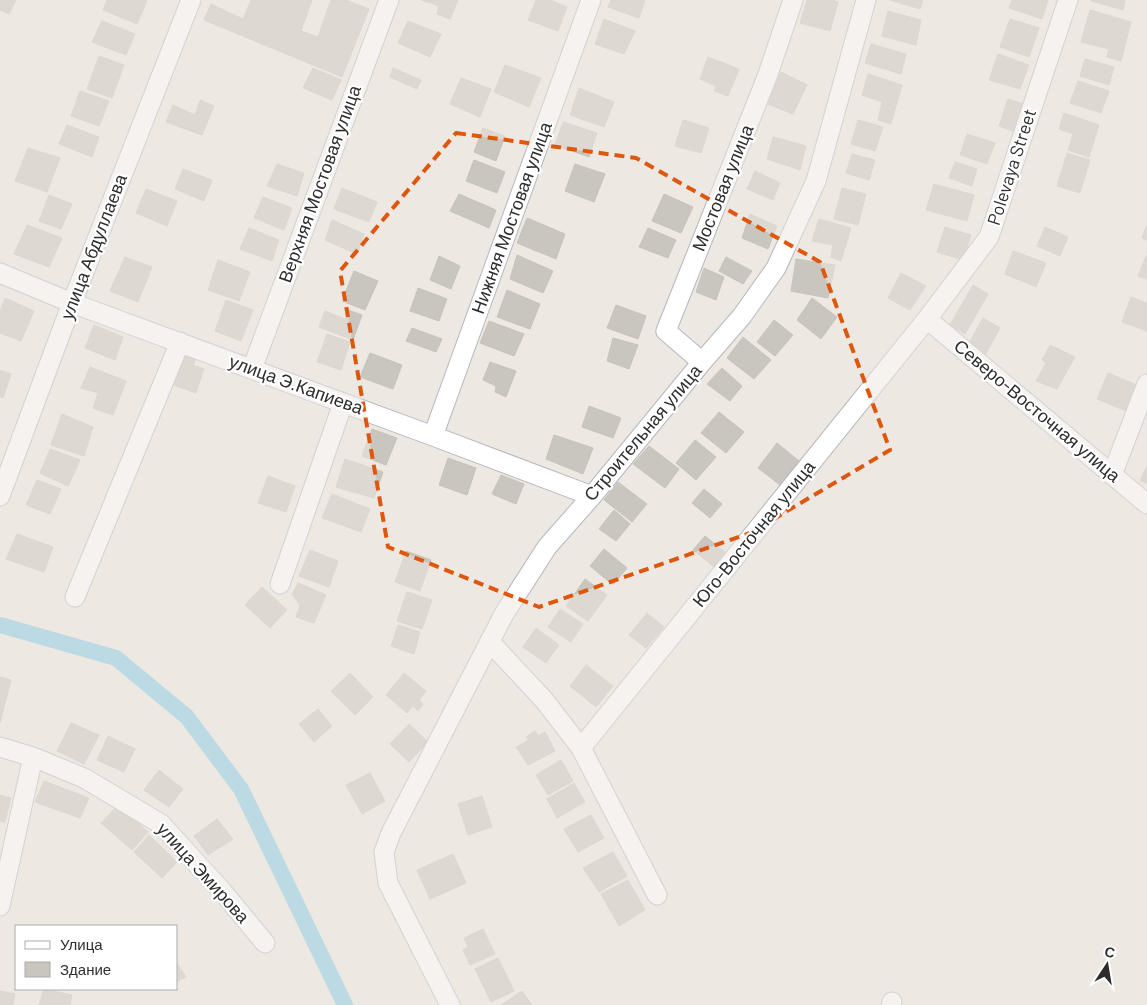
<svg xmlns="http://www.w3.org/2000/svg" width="1147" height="1005" font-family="Barlow,sans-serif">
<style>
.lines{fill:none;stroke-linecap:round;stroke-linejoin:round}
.canal{stroke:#7fc9e4;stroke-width:16}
.building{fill:#c9c6bf;stroke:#c8c3ba}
.street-casing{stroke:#b4b7bf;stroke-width:21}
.street{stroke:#fff;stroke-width:19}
.marked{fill:none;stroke:#df570e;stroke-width:4;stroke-dasharray:10 6;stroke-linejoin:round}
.labels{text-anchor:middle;stroke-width:4.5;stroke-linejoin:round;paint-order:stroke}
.street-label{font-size:18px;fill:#2d2d2d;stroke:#fff}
</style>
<rect width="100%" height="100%" fill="#ede8e1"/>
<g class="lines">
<path class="canal" d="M0 625 116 658 187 717 241 789 345 1005"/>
</g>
<path class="building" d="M0 0H16L9 14 0 10Z
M107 0H146L147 1 137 24 103 10Z
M251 0H312L301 31 318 37 331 0H346L369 9 342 77 204 20 211 4 243 19Z
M421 0H458L450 19 437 14 439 6Z
M536 0H550L567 7 558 31 528 20Z
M611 0H645L639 18 608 7Z
M807 0H832L838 2 830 31 800 23Z
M890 0H923L920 9Z
M1012 0H1048L1042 19 1009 8Z
M1091 0H1125L1123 10 1091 1Z
M1090 10 1131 22 1121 61 1107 57 1109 49 1081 42Z
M888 11 921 20 916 45 882 36Z
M604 19 635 31 624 54 595 44Z
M1010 19 1039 28 1029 57 1000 47Z
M102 21 135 34 126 55 92 42Z
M408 21 441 34 430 57 398 43Z
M871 44 906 54 901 74 865 63Z
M998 54 1029 65 1020 89 989 80Z
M99 56 124 65 112 98 87 89Z
M708 57 739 69 728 96 714 91 716 86 700 79Z
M1085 59 1114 67 1109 85 1080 76Z
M505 65 541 78 529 107 494 92Z
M313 68 341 80 332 100 303 88Z
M393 68 421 80 417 89 390 77Z
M781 72 807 85 793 114 765 103Z
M868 74 902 85 891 124 878 120 882 102 862 95Z
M461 78 491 89 480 117 450 104Z
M1078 81 1109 91 1101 113 1070 103Z
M579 88 614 102 604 127 570 115Z
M80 91 109 101 99 126 71 116Z
M1008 99 1028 105 1018 133 999 126Z
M200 100 214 106 202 135 166 122 173 105 195 115Z
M1064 113 1099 125 1089 157 1068 150 1073 134 1059 129Z
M683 120 709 128 701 153 675 146Z
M858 120 883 127 875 151 851 144Z
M563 122 597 133 589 157 555 145Z
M67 125 99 137 92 157 59 144Z
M483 128 505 136 496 161 474 152Z
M967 134 995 143 987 164 960 155Z
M773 137 806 146 800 170 767 159Z
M28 148 60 158 47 192 15 181Z
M1067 153 1090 160 1080 193 1057 186Z
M852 154 875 160 869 180 846 173Z
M474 160 505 172 497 193 466 181Z
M955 162 977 169 972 186 949 178Z
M277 164 304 173 297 196 267 186Z
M575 164 605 174 594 202 565 191Z
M183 169 212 180 204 201 175 189Z
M755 171 780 183 773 200 747 189Z
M934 184 974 195 967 221 926 210Z
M342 188 377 202 369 222 334 209Z
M842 188 866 194 858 225 834 219Z
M146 189 177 201 167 226 136 213Z
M459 194 496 210 489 228 450 211Z
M664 194 693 207 681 233 652 221Z
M49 195 72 204 61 229 39 221Z
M263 197 292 208 284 230 254 218Z
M750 214 777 226 768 249 742 238Z
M527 218 565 234 556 259 517 243Z
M819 219 851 228 841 261 831 257 833 245 812 241Z
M332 220 364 234 357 254 325 240Z
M27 225 62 238 49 267 14 254Z
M1147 225V240L1142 238Z
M945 227 971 235 963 260 937 252Z
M1045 227 1068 237 1060 256 1037 246Z
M249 228 279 240 272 261 240 249Z
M648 228 676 240 668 258 639 247Z
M1013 251 1046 263 1036 287 1005 274Z
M517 255 553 271 543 293 510 279Z
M439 256 460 266 451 289 430 280Z
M1146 256H1147V279L1138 276Z
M125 257 152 267 138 302 110 291Z
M726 257 752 271 743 284 719 271Z
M796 259 835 265 828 298 791 291Z
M218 260 250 272 239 301 208 290Z
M704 268 724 277 716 300 696 292Z
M354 271 378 281 365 310 342 301Z
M901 273 926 286 910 310 888 298Z
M973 285 988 294 965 334 950 325Z
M418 288 447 299 439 321 410 311Z
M507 290 540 304 530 329 497 317Z
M1131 297 1147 303V331L1122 322Z
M5 298 34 311 21 341 0 333V311Z
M812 298 837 317 821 339 797 320Z
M226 300 253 310 241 341 215 331Z
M616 305 646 316 638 339 607 328Z
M348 310 362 315 353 340 319 327 325 311 345 319Z
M983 318 1000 328 984 357 967 347Z
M774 320 793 335 775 356 757 342Z
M489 321 524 334 514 356 480 343Z
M94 325 123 337 115 360 85 348Z
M412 328 442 339 436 352 406 341Z
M327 334 350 342 341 370 317 362Z
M743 337 771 360 754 379 727 358Z
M613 338 638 345 629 369 607 361Z
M1050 345 1075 357 1057 389 1036 381 1046 363 1042 360Z
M184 349 198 354 193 365 204 369 196 393 171 384Z
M370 353 402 365 393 389 360 377Z
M490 362 516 371 506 397 495 392 496 386 483 380Z
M90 367 126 381 113 415 93 408 98 393 81 388Z
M722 368 742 386 730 401 707 384Z
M0 370 11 374 3 398 0 397Z
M1108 373 1137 385 1126 411 1097 399Z
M589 406 621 418 613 438 582 427Z
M719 412 744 432 726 453 701 433Z
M62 414 93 427 84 456 51 445Z
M372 429 397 438 386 465 362 456Z
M554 435 593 448 583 474 546 459Z
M695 440 716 457 696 480 676 463Z
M777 443 799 461 780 485 758 468Z
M649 446 679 469 665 488 633 464Z
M50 449 80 460 68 486 40 473Z
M448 458 476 468 467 495 439 485Z
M345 459 383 472 374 498 336 487Z
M1147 466V483L1140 481Z
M501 475 524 484 516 504 492 494Z
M268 476 295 486 286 512 258 503Z
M37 480 61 489 50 514 26 505Z
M618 482 647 504 632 522 604 500Z
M704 489 722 504 710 518 692 503Z
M332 494 370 509 361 532 322 518Z
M614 510 630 524 616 541 599 529Z
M17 534 53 547 44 572 6 559Z
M705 536 726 553 714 567 693 550Z
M604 549 627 568 613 585 590 566Z
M310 550 338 561 329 587 299 576Z
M406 551 431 560 420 591 395 582Z
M585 579 607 595 588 621 566 606Z
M298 583 326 595 314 623 296 617 300 605 292 594Z
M262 587 287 610 270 628 245 605Z
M407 592 432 600 422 629 397 621Z
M560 609 583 624 571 642 548 627Z
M647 613 664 627 646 648 629 635Z
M398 625 420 632 414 654 391 646Z
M536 628 559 645 546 663 523 647Z
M586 665 613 686 596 707 570 686Z
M350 673 373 697 355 715 331 691Z
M404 673 426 691 419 700 423 704 418 711 413 706 407 713 386 695Z
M0 677 11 680 0 723Z
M318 709 332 726 314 742 299 724Z
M71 723 99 735 84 764 57 751Z
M409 724 428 742 409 762 390 744Z
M535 731 538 736 545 732 555 751 528 765 516 747 529 740 526 737Z
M108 736 135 749 124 772 97 760Z
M561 760 573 781 548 795 536 775Z
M159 770 183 789 169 807 144 790Z
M370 773 385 801 362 814 346 785Z
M44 781 89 798 80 818 35 802Z
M574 783 585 802 557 818 547 799Z
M0 795 11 798 5 822 0 821Z
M482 796 492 827 468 835 458 804Z
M118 805 148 832 132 850 101 823Z
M591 815 604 838 578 852 564 829Z
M217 819 233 839 208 855 194 836Z
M149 835 177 862 162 878 134 852Z
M613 852 627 876 599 892 583 868Z
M453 854 466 883 430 899 417 870Z
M628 880 645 910 619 926 601 894Z
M483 929 495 954 470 965 463 950 468 947 464 938Z
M498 958 514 991 491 1002 475 969Z
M176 962 186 977 176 982Z
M44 989 72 995 70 1005H39Z
M0 991 15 994 13 1005H0Z
M522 991 532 1005H501Z"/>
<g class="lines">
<g class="street-casing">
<path id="street" d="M0 273 72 303 433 436 592 496
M927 319 1147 504
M702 362 666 331 767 77 793 0
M252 369 389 0
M433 436 591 0
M1112 475 1147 384
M0 496 72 303 191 0
M280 584 343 403
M75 597 180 342
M490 642 544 700 581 748 657 895
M0 747 33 757 84 778 161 824 222 891 265 943
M581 748 927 319 989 237 1068 0
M0 906 33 757
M450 1005 388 883 384 852 391 833 504 614 547 547 592 496 702 362 742 316 776 268 816 181 866 0
M891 1005 892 1002"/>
</g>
<use href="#street" class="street"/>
</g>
<path d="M0 0H1147V1005H0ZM456 133 636 158 820 262 890 450 750 533 539 607 388 547 340 271Z" fill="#ede8e1" fill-opacity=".55" fill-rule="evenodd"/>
<path class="marked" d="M456 133 636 158 820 262 890 450 750 533 539 607 388 547 340 271Z"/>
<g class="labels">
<g class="street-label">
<text transform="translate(1012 167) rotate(-72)" y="6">Polevaya Street</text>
<text transform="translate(320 184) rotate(-70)" y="6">Верхняя Мостовая улица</text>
<text transform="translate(723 188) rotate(-68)" y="6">Мостовая улица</text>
<text transform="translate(512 218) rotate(-70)" y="6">Нижняя Мостовая улица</text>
<text transform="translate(94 247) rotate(-69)" y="6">улица Абдуллаева</text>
<text transform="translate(296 385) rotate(20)" y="6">улица Э.Капиева</text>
<text transform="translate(1037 411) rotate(40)" y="6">Северо-Восточная улица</text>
<text transform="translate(643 433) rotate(-50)" y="6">Строительная улица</text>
<text transform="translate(754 534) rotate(-51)" y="6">Юго-Восточная улица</text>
<text transform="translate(203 873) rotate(48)" y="6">улица Эмирова</text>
</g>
</g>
<rect x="15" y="925" width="162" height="65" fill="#ffffff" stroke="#ababab"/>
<rect x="25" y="941" width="25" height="8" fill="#ffffff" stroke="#ababab"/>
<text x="60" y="950" font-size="15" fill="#2d2d2d">Улица</text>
<rect x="25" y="962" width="25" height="15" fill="#c9c6bf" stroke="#ababab"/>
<text x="60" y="975" font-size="15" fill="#2d2d2d">Здание</text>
<g transform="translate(1107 965) rotate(12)" stroke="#ffffff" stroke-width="4" paint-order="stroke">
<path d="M0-4L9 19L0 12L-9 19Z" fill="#2d2d2d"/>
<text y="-8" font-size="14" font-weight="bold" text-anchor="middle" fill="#2d2d2d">С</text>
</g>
</svg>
